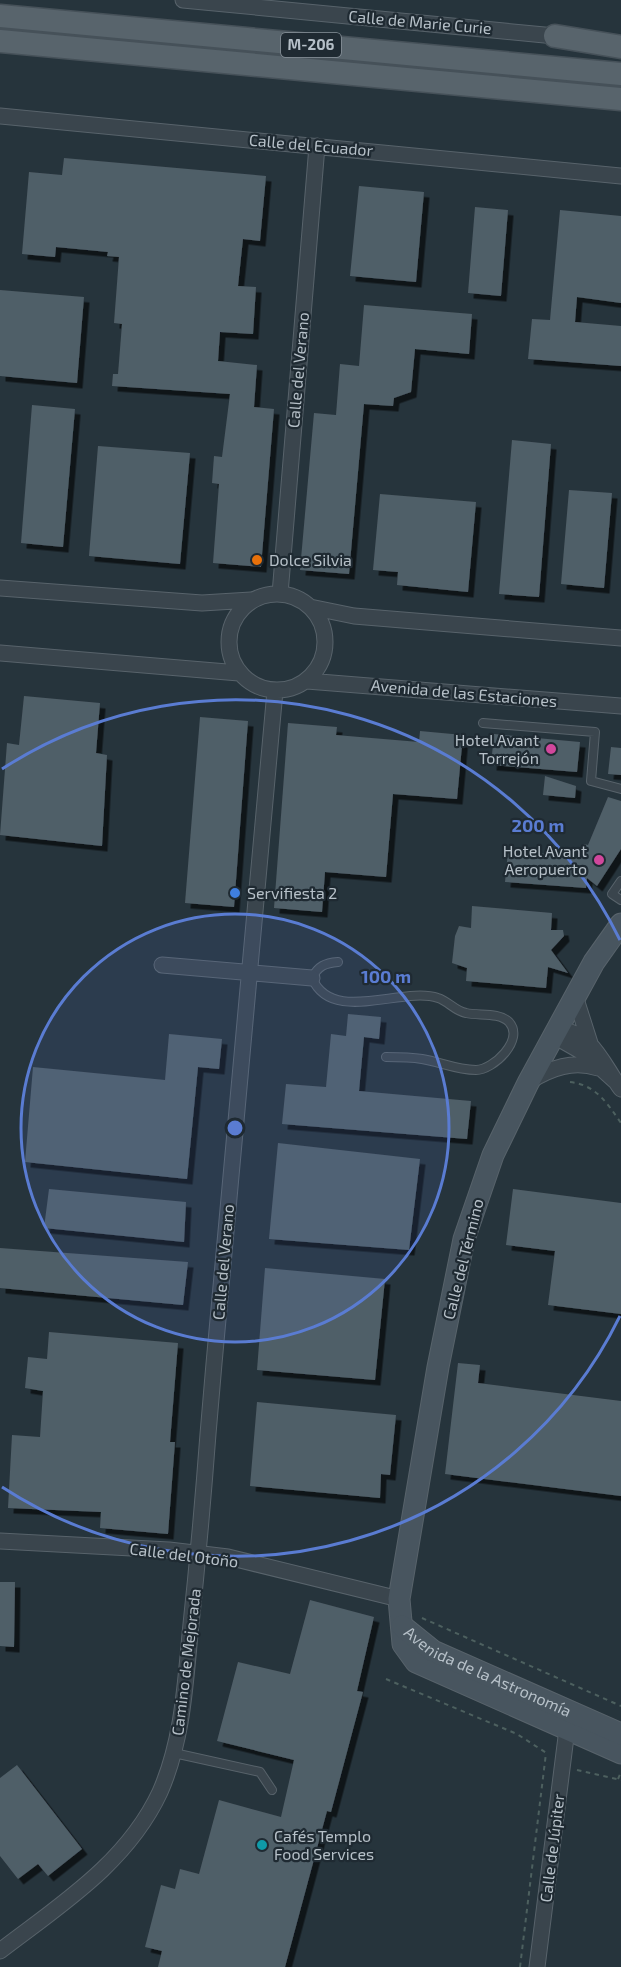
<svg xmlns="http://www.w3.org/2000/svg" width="621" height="1967" font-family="'Exo 2',sans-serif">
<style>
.building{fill:#505e67;filter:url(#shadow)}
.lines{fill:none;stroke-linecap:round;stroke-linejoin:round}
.lane-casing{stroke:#58636b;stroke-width:10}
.street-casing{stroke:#58636b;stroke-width:17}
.secondary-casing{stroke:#58636b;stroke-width:23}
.primary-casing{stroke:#465159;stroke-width:25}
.path{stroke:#4d605f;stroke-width:2;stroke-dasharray:4.5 4.5;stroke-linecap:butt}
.lane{stroke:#3a454d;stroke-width:8}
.street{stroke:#3a454d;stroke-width:15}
.secondary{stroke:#48555f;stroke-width:21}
.primary{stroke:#58646c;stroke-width:22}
.ring{fill:none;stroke:#5a7cd2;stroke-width:3}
.food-dot{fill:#e8710a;stroke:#1f2a32;stroke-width:2}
.hotel-dot{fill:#d1479c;stroke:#1f2a32;stroke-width:2}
.shop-dot{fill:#3f7fe0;stroke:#1f2a32;stroke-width:2}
.culture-dot{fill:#0f9aa8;stroke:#1f2a32;stroke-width:2}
.labels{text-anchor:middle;stroke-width:4.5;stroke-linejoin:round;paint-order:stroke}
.shield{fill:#1f2a32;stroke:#89939b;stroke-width:1.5}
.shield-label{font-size:15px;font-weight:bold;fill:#b6c0c8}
.street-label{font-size:16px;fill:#b6c0c8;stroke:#1f2a32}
.poi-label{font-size:16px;fill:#b6c0c8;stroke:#1f2a32;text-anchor:start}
.centre{fill:#5a7cd2;stroke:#1f2a32;stroke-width:3}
.ring-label{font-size:18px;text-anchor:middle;font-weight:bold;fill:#5a7cd2;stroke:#1f2a32;stroke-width:4.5;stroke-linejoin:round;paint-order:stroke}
</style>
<defs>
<filter id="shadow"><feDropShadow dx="5.5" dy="5.5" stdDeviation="0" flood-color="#0009"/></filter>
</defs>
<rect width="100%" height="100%" fill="#26343c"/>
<path class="building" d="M64 158 266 176 260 241 243 239 238 286 256 287 253 334 220 332 218 361 257 365 254 407 274 409 261 567 213 563 219 484 212 483 214 456 222 457 230 394 112 386 113 374H118L122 324 114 323 119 257 107 256 108 252 56 247 55 257 22 254 29 172 62 175Z
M359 186 424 192 416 282 350 276Z
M475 207 508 210 501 296 468 293Z
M560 210 621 216V303L577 297 575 322 621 326V366L528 359 532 319 550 320Z
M0 290 84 297 77 383 0 376Z
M364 305 472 314 469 354 415 349 411 392 394 398 393 406 364 404 349 574 300 570 314 413 336 415 340 364 359 366Z
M32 405 75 409 63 547 21 543Z
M512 440 551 444 539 597 499 594Z
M98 446 190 453 180 564 89 556Z
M569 490 612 493 604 588 561 584Z
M380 494 476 502 468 592 397 585 398 572 373 570Z
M24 696 100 703 96 753 107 755 102 846 0 835 7 743 19 745Z
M200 717 248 721 234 907 185 903Z
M288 723 337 727 336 735 419 742 420 731 463 735 457 799 393 794 386 877 325 872 322 912 274 908Z
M494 734 580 742 577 772 491 765Z
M611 747 621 748V775L608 774Z
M545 776 576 786 575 798 543 795Z
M608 797 621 801V849L597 886 587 878 586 888 505 882 508 851 577 856 584 844 588 845Z
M472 906 552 913 551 930H563L564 936 551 950 568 973 548 967 546 988 466 981 467 968 452 963 455 936 459 926 471 928Z
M348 1014 381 1017 379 1039 364 1037 359 1091 471 1101 467 1139 282 1124 286 1084 326 1087 331 1034 346 1036Z
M169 1034 222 1039 219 1069 198 1067 187 1179 25 1162 33 1067 165 1080Z
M278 1143 420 1159 409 1250 269 1239Z
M49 1189 186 1202 184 1242 44 1228Z
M513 1189 621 1203V1314L548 1305 555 1251 506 1245Z
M0 1248 188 1262 183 1305 0 1288Z
M265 1268 385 1279 375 1380 257 1370Z
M49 1332 178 1343 170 1442H175L168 1534 100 1528 101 1512 8 1508 12 1435 40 1437 43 1391 25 1388 28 1357 47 1359Z
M458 1363 480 1365 478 1383 621 1401V1496L445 1474Z
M257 1402 396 1415 390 1475 381 1474 380 1498 250 1486Z
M0 1582H15L14 1647 0 1646Z
M310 1600 374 1617 357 1691 363 1692 331 1812 327 1811 285 1967H158L162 1951 145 1947 161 1885 175 1889 180 1869 199 1874 219 1800 281 1817 294 1760 217 1741 238 1662 290 1674Z
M17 1765 82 1849 48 1876 38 1864 18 1879 0 1856V1778Z"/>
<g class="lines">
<g class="lane-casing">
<path id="lane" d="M483 723 595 732 591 781 621 789
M621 881 612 894 621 900
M338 962C325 963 318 966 312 978 332 1025 402 986 438 998 448 1001 455 1011 466 1013 479 1016 499 1012 509 1022 525 1040 493 1070 476 1070 457 1070 440 1062 422 1059 410 1057 398 1057 386 1057
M174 1753 260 1772 272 1790"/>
</g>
<g class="street-casing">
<path id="street" d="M183 0 555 36
M0 116 621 176
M0 588 202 603 251 600
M229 642a48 48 0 1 1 96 0a48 48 0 1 1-96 0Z
M280 594 317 146
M310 607 354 616 621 638
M0 653 239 673
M307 681 621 706
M162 965 312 978
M575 996 590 1043
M530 1081C551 1068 573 1060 598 1068
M615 1081 584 1053 563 1041 557 1030C592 1030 603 1065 621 1089
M0 1541 169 1550 228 1557 399 1599
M0 1951C60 1905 127 1863 160 1792 182 1742 185 1688 190 1634 197 1568 203 1501 208 1434 229 1186 251 938 275 691
M537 1967 567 1729"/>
</g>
<g class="secondary-casing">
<g id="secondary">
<path d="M621 924 594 962 528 1083 493 1155 464 1239 438 1367 399 1599 403 1644 416 1662 621 1753"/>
<path id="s1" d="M402 1626 433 1651 621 1734"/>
</g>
</g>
<g class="primary-casing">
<path id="primary" d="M0 16 621 74
M555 36 621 47
M0 41 621 99"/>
</g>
<path class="path" d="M570 1082C596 1085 607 1103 621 1123
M422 1618 621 1706
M386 1679 517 1734 548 1754
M577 1770 621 1780
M618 1779 621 1772
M520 1967 546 1753"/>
<use href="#lane" class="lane"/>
<use href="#street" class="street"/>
<use href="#secondary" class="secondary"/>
<use href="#primary" class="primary"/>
</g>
<circle cx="235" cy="1128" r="214" fill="#5a7cd2" fill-opacity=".12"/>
<g class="ring">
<circle cx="235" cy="1128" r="214"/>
<path d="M620 1316A428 428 0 0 1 2 1487M2 769A428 428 0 0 1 620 940"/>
</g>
<circle class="food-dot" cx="257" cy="560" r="6"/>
<g class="hotel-dot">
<circle cx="551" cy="749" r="6"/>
<circle cx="599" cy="860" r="6"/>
</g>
<circle class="shop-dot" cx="235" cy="893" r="6"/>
<circle class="culture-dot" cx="262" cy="1845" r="6"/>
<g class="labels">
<rect class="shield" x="281" y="33" width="60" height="24" rx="4.5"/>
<g class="shield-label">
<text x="311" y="50">M-206</text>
</g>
<g class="street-label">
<text transform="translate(420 22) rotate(5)" y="6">Calle de Marie Curie</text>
<text transform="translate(311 145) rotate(5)" y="6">Calle del Ecuador</text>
<text transform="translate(298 370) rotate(-85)" y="6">Calle del Verano</text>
<text transform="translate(464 693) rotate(5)" y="6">Avenida de las Estaciones</text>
<text transform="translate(463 1259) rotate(-76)" y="6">Calle del Término</text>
<text transform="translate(223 1262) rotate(-85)" y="6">Calle del Verano</text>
<text transform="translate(184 1555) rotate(7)" y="6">Calle del Otoño</text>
<text transform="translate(186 1662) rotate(-83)" y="6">Camino de Mejorada</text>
<text dy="6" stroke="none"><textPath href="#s1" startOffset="98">Avenida de la Astronomía</textPath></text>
<text transform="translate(552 1848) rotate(-83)" y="6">Calle de Júpiter</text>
</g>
<g class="poi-label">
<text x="269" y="566">Dolce Silvia</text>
<text x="539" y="746" text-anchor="end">Hotel Avant<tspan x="539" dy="18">Torrejón</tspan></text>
<text x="587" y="857" text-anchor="end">Hotel Avant<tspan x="587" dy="18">Aeropuerto</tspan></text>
<text x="247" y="899">Servifiesta 2</text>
<text x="274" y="1842">Cafés Templo<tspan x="274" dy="18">Food Services</tspan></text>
</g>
</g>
<circle cx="235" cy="1128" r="9" class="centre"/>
<g class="ring-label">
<text x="538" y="832">200 m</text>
<text x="386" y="983">100 m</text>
</g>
</svg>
